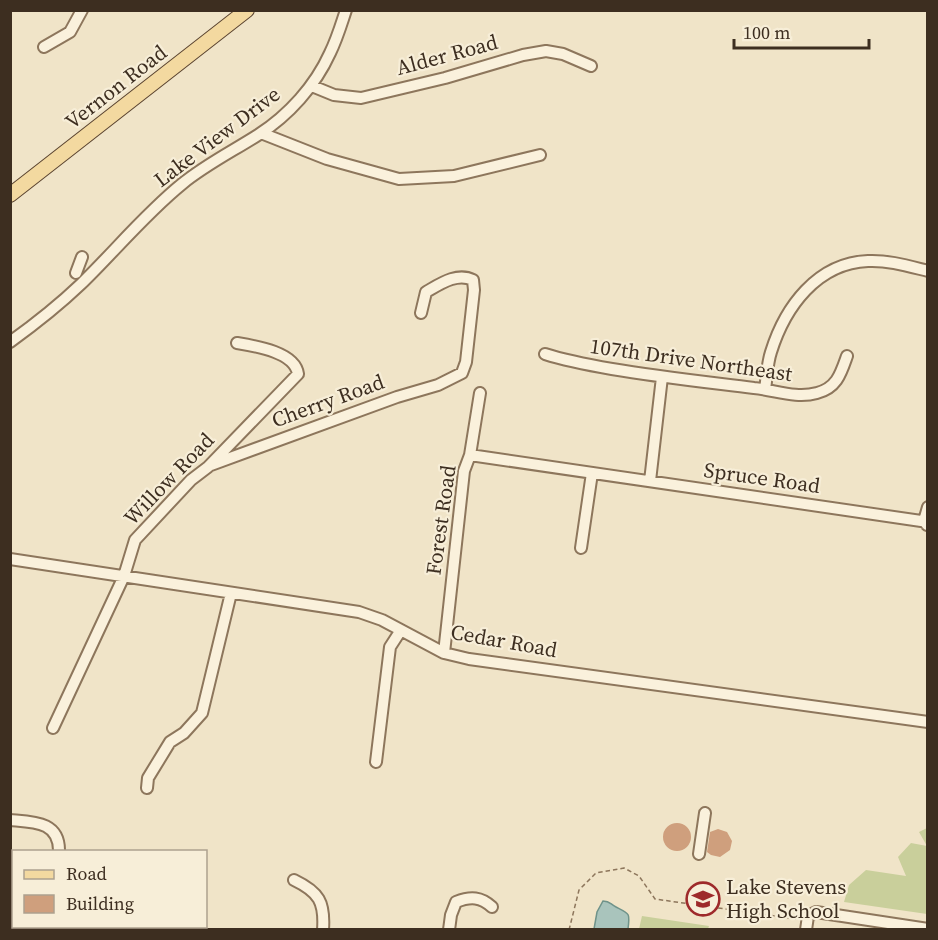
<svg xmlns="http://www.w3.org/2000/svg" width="938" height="940" font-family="'Source Serif 4',serif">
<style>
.green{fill:#c9cf9b}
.water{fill:#a9c4bc;stroke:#6f938a;stroke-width:1.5}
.building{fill:#cf9f7d}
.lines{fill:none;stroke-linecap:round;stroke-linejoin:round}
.minor-casing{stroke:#8d765c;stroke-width:14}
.major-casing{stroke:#5b4430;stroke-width:16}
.path{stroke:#8d765c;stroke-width:1.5;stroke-dasharray:4.5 3;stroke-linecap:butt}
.minor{stroke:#faf1dc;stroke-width:10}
.major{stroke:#f3d9a0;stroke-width:14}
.labels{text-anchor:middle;stroke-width:4.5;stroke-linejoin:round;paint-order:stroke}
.street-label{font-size:21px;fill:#3d2e20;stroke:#f7eed8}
.poi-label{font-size:21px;fill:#3d2e20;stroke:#f7eed8;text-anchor:start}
</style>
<rect width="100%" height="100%" fill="#f0e4c8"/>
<path class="green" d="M927 828V914L844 902 849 885 866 870 906 876 898 857 911 843 927 846 919 832Z
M642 916 709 926 708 929H639Z"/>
<path class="water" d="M603 901C610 901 610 904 616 907 630 914 630 913 628 929H594L597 912Z"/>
<path class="building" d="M663 837a14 14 0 1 1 28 0a14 14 0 1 1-28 0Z
M718 829 727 832 732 841 730 850 720 857 711 855 707 852 710 832Z"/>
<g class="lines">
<g class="minor-casing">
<path id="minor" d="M44 47 70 32 82 10
M312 86 334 95 361 98 445 78 523 55 546 51 563 54 591 66
M261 133 327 159 399 179 454 176 540 155
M76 273 82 257
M10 342C35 324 59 305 81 284 115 251 145 214 182 184 205 165 233 151 258 135 289 115 315 86 330 53 337 39 341 25 346 10
M545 354C567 361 589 365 612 369 659 377 706 382 754 388 775 390 796 399 817 393 837 388 841 373 847 356
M765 389C767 377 767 364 771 352 785 307 817 263 868 261 888 260 908 266 928 271
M470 455 928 522
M211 465 397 397 438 385 462 373 466 362 474 290 473 280C457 272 440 284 426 292L421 313
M650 481 662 377
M927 525 924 521 928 507
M581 548 592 473
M10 559 359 612 382 620 444 653 469 659 928 722
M444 653 464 471 470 455 480 393
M53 728 124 576 135 540 191 480 208 467 298 374C295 352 255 346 237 343
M376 762 390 647 401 630
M147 788 148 778 170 742 184 733 202 713 231 593
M10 820C33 822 60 821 59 852
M699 854 705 813
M10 877 14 878
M294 880C319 892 325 902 323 930
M44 930V926
M163 930 164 926
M449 930 451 915 456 902C471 896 481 897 492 907
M806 930 808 916 816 912 928 929"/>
</g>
<g class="major-casing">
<path id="major" d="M10 195 247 10"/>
</g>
<path class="path" d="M569 930 579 890 596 873 624 868 639 876 655 899 796 919"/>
<use href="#minor" class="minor"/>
<use href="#major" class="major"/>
</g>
<defs>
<g id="school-ring" transform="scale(1.725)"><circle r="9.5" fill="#f7eed8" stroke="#9e2a2b" stroke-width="1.5"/><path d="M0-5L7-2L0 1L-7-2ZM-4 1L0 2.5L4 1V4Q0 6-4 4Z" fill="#9e2a2b"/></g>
</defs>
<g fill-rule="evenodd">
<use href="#school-ring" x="703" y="899"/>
</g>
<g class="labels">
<g class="street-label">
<text transform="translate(447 55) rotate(-15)" y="7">Alder Road</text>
<text transform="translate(116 87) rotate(-38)" y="7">Vernon Road</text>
<text transform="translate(217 137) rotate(-37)" y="7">Lake View Drive</text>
<text transform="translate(691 360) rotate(8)" y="7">107th Drive Northeast</text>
<text transform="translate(328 401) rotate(-20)" y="7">Cherry Road</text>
<text transform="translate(762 478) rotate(8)" y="7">Spruce Road</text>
<text transform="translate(169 479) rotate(-46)" y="7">Willow Road</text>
<text transform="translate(441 520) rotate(-82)" y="7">Forest Road</text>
<text transform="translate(504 641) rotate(10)" y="7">Cedar Road</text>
</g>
<g class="poi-label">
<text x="726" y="894">Lake Stevens<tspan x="726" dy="24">High School</tspan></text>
</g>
</g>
<rect width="938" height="940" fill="none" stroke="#3d2e20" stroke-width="24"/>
<rect x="12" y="850" width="195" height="78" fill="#f7eed8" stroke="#ada18e" stroke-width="1.5"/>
<rect x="24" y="870" width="30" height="9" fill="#f3d9a0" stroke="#ada18e" stroke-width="1.5"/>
<text x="66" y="880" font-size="18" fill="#3d2e20">Road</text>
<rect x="24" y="895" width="30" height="18" fill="#cf9f7d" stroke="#ada18e" stroke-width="1.5"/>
<text x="66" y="910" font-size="18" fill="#3d2e20">Building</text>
<path d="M734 39v9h135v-9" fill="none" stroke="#3d2e20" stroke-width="3"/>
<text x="743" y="39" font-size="18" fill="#3d2e20" stroke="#f7eed8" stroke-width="4.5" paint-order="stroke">100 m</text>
</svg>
